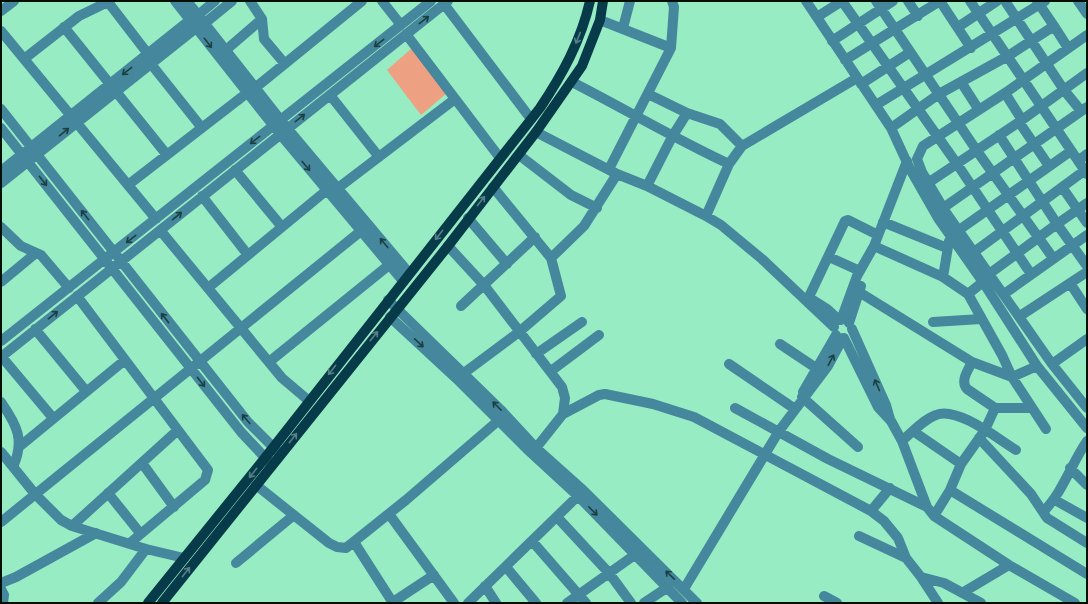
<svg xmlns="http://www.w3.org/2000/svg" width="1088" height="604" font-family="Lato,sans-serif">
<style>
.green{fill:#eda082}
.lines{fill:none;stroke-linecap:round;stroke-linejoin:round}
.minor{stroke:#45879c;stroke-width:10}
.major{stroke:#083b4a;stroke-width:10}
.oneway{stroke:#1c4042}
.oneway2{stroke:#568085}
</style>
<rect width="100%" height="100%" fill="#98ecc3"/>
<path class="green" d="M412 48 447 93 421 115 387 70Z"/>
<g class="lines">
<path class="minor" d="M175 1 280 134 403 281
M187 1 287 128 409 273
M250 1 262 19 264 39 285 64
M382 1 401 25
M806 1 891 128 910 169 938 218 983 282 1037 366 1087 428
M842 1 957 164 1031 274
M876 1 977 151 1053 258
M908 1 918 16
M940 1 971 48
M970 1 1087 174
M1005 1 1064 90 1081 111
M1078 1 1087 14
M108 2 148 54
M444 4 531 119
M1 11 14 1
M198 15 215 1
M817 17 842 1
M600 20 671 48
M205 23 232 1
M1054 26 1068 48
M64 27 167 155
M958 27 997 1
M623 28 630 1
M1 31 156 219
M406 34 500 158
M1087 35 1005 93 923 146 917 159 922 172 945 211 1052 364 1087 408
M832 41 893 1
M226 50 262 19
M24 59 79 16 110 1
M845 60 940 1
M151 64 202 128
M572 82C625 109 675 139 729 164
M961 82 979 110
M861 84 909 53
M255 88 362 1
M1005 93 1022 120
M648 94 687 113 720 124 742 146
M330 95 379 157
M876 105 1045 1
M1 109 248 422 280 454
M1019 122 1049 166
M1 128 241 432 272 465
M891 128 939 94 1008 56 1054 26 1037 1
M536 132 617 174 647 186 706 216 721 225 762 259 834 327
M999 135 1057 224 1087 266
M519 155 571 195 597 208
M1078 161 1087 154
M609 169 671 48 674 7 672 1
M235 170 282 227
M1 171 190 20
M1 183 196 28
M928 183 1022 120 1087 73
M128 185 247 93
M647 186 672 137 687 113
M1062 187 1087 223
M338 188 455 99
M202 196 248 255
M943 208 1087 107
M706 216 729 164 742 146 857 78
M468 218 507 264
M883 222 947 248
M1 227 21 246 41 255 69 288
M160 230 282 378 308 400
M959 230 1071 151
M448 246 484 285 562 387 565 398 563 414
M874 246 943 277 968 294 1002 355 1012 377 1046 429
M974 252 1084 171
M829 257 860 271
M551 258 584 226 617 174
M989 274 1057 224 1087 203
M943 277 949 241
M1 282 36 253
M1070 283 1087 309
M208 288 327 190
M859 292 972 362 1012 377 1037 366
M968 294 983 282
M1004 294 1087 235
M77 296 208 470 205 480 130 543
M808 297 827 309 839 320
M388 300 501 410 536 448 583 490 697 603
M807 301 845 221 848 220 878 235
M461 306 535 237
M1020 316 1087 272
M390 317 458 380 527 449 578 496 682 603
M841 320 857 276 874 246 907 161
M933 322 981 319
M849 323 861 286
M35 329 86 391
M852 329 886 405 890 419
M844 338 878 407 891 421 902 441 927 507 934 516 1009 565 1075 603
M1 341 431 1
M780 344 816 368
M536 354 582 322
M1 356 53 418
M1 357 448 1
M269 362 389 265
M972 362C968 370 960 381 967 389L995 408H1032
M729 364 795 409
M1052 364 1087 339
M551 371 599 335
M464 373 519 332 561 296 551 258 493 187
M803 392 836 335
M802 397 858 447
M1 402C17 425 25 440 13 467
M735 408 828 459 927 507
M913 431 961 464
M979 438 1031 494 1047 518 1087 543
M902 441C912 432 923 420 936 415 957 406 998 439 1016 450
M19 447 125 360
M536 448 563 414 599 395 605 394 653 404 694 417 871 511 884 521 898 538 906 558 921 577 938 603
M1 452 35 494 61 520 72 526 146 549 184 558
M142 463 174 507
M1070 468 1087 485
M256 485 329 543 337 547 346 548 406 500 499 420
M950 490 1087 574
M108 493 140 533
M1055 500 1087 518
M871 511 890 488
M1043 512C1063 492 1071 464 1087 441
M389 514 454 603
M934 516 950 490 961 464 985 430 995 408
M557 517 609 573 631 603
M1 522 361 231
M72 526 178 430
M859 536 906 558
M532 541 586 603
M354 542 393 603
M236 563 294 515
M506 567 536 603
M921 577 944 583 981 603
M1 583 16 577 96 533
M485 586 496 603
M1 589 4 595 3 603
M684 589 779 431 828 366 843 338
M962 593 1009 565
M824 596 837 603
M393 602 434 575
M98 603 121 582 146 549
M468 603 582 492
M567 603 636 554
M644 603 668 587"/>
<path class="major" d="M148 603 265 458 540 108C562 75 581 41 590 1
M162 603 448 246 536 132 582 66 600 20 603 1"/>
</g>
<defs><path id="oneway-shaft" d="M-6 0H5M1.5-3L5.5 0L1.5 3" fill="none" stroke-width="1.6" stroke-linecap="round" stroke-linejoin="round"/></defs>
<g class="oneway">
<use href="#oneway-shaft" transform="translate(424 20) rotate(-38)"/>
<use href="#oneway-shaft" transform="translate(208 43) rotate(52)"/>
<use href="#oneway-shaft" transform="translate(379 43) rotate(142)"/>
<use href="#oneway-shaft" transform="translate(127 71) rotate(142)"/>
<use href="#oneway-shaft" transform="translate(300 118) rotate(-38)"/>
<use href="#oneway-shaft" transform="translate(64 132) rotate(-39)"/>
<use href="#oneway-shaft" transform="translate(255 140) rotate(142)"/>
<use href="#oneway-shaft" transform="translate(306 166) rotate(50)"/>
<use href="#oneway-shaft" transform="translate(43 181) rotate(52)"/>
<use href="#oneway-shaft" transform="translate(85 215) rotate(-128)"/>
<use href="#oneway-shaft" transform="translate(177 216) rotate(-39)"/>
<use href="#oneway-shaft" transform="translate(131 239) rotate(142)"/>
<use href="#oneway-shaft" transform="translate(384 243) rotate(-130)"/>
<use href="#oneway-shaft" transform="translate(53 315) rotate(-39)"/>
<use href="#oneway-shaft" transform="translate(165 318) rotate(-128)"/>
<use href="#oneway-shaft" transform="translate(419 343) rotate(43)"/>
<use href="#oneway-shaft" transform="translate(831 360) rotate(-62)"/>
<use href="#oneway-shaft" transform="translate(201 382) rotate(52)"/>
<use href="#oneway-shaft" transform="translate(877 385) rotate(-114)"/>
<use href="#oneway-shaft" transform="translate(497 406) rotate(-135)"/>
<use href="#oneway-shaft" transform="translate(246 419) rotate(-130)"/>
<use href="#oneway-shaft" transform="translate(593 511) rotate(45)"/>
<use href="#oneway-shaft" transform="translate(670 575) rotate(-136)"/>
</g>
<g class="oneway2">
<use href="#oneway-shaft" transform="translate(578 38) rotate(112)"/>
<use href="#oneway-shaft" transform="translate(481 201) rotate(-52)"/>
<use href="#oneway-shaft" transform="translate(439 235) rotate(128)"/>
<use href="#oneway-shaft" transform="translate(374 336) rotate(-51)"/>
<use href="#oneway-shaft" transform="translate(332 370) rotate(128)"/>
<use href="#oneway-shaft" transform="translate(293 438) rotate(-52)"/>
<use href="#oneway-shaft" transform="translate(253 473) rotate(129)"/>
<use href="#oneway-shaft" transform="translate(186 572) rotate(-52)"/>
</g>
<rect width="1088" height="604" fill="none" stroke="#001006" stroke-width="4"/>
</svg>
